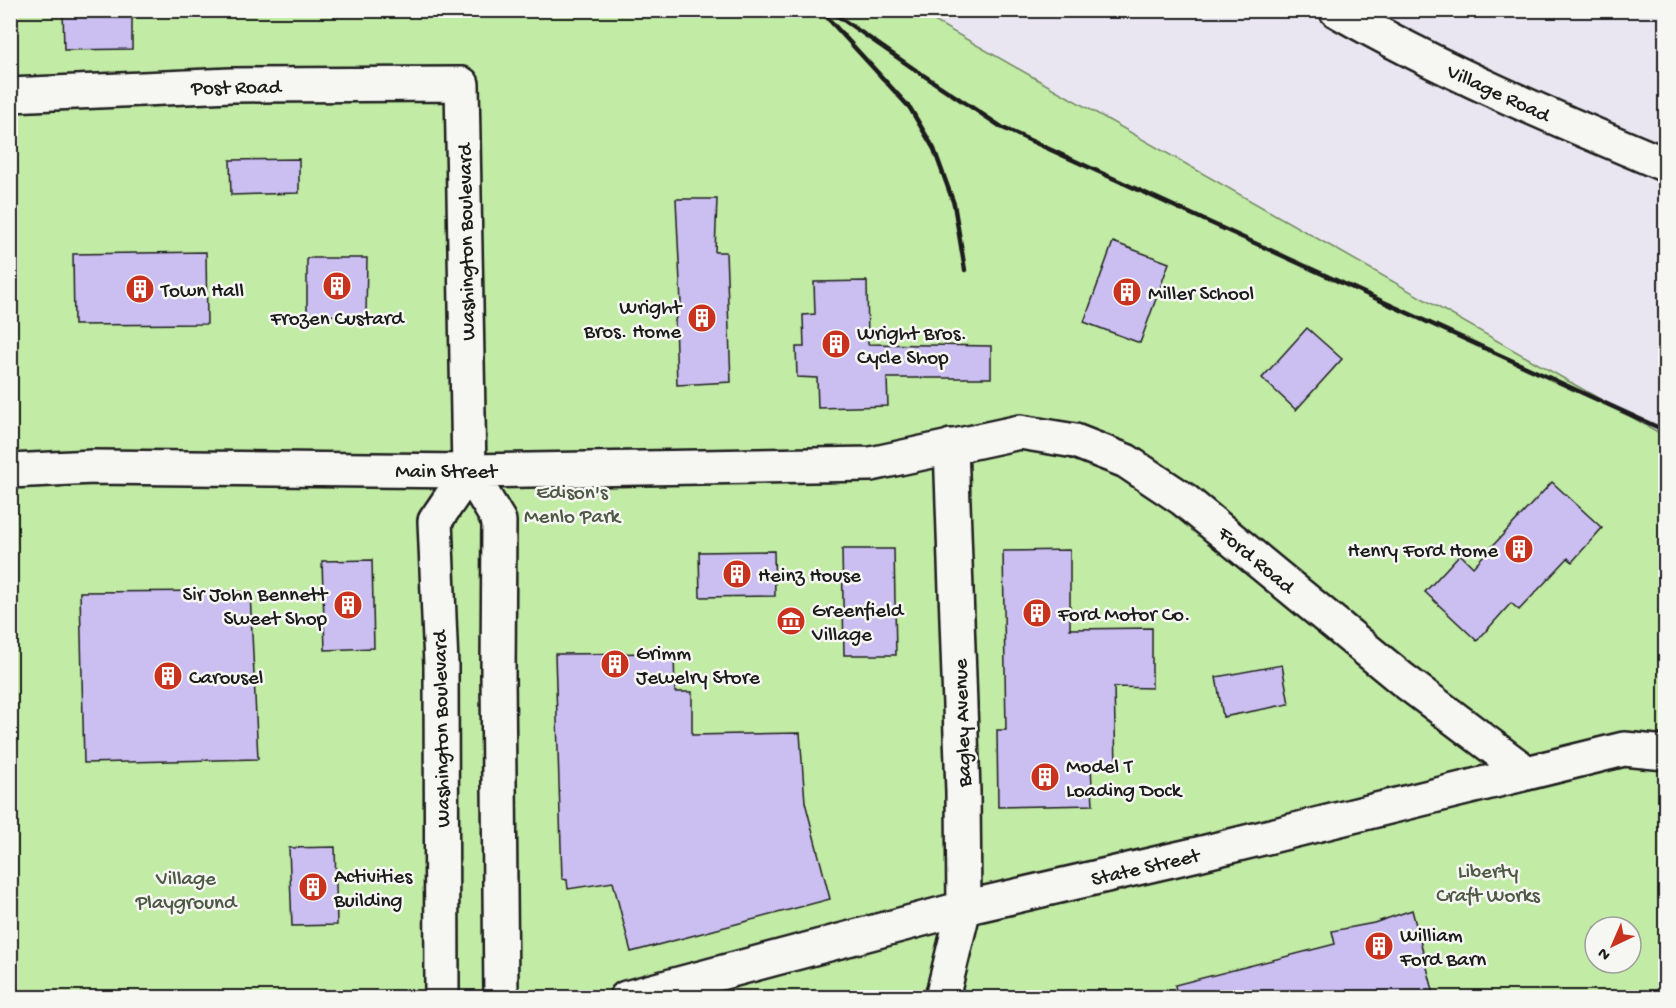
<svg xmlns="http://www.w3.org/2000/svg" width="1676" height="1008" font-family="'Gochi Hand',sans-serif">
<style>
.green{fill:#c2eba6;stroke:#6f8461;stroke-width:1.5;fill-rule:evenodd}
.building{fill:#cabff0;stroke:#1c1c1c;stroke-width:1.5}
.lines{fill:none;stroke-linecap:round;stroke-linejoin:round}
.minor-casing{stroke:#1c1c1c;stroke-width:38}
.minor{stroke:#f6f6f2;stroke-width:33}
.rail{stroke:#1c1c1c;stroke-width:4.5}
.labels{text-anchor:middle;stroke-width:5;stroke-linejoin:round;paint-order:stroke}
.street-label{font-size:21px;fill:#1c1c1c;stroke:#f6f6f2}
.poi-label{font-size:21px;fill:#1c1c1c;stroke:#f6f6f2;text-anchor:start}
.park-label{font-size:21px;fill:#4e5a45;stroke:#f6f6f2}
</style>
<rect width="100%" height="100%" fill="#e9e6f1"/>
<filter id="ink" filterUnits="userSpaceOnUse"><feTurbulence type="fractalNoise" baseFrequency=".0167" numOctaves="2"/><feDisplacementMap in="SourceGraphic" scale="12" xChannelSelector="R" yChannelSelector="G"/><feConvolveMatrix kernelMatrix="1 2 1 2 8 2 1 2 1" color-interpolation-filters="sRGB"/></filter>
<g filter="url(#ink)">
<path class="green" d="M10 11H922L929 18 1665 436V997H11ZM1595 927H1631V963H1595Z"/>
<path class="building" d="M63 10H132V49L64 50Z
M299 159V193L231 195 230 160Z
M676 199H717L715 252H726L731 382 677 385 675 320 681 304Z
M1113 242 1169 263 1140 343 1084 322Z
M206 252 207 324 74 325 73 254Z
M307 258H367L366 316 307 315Z
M867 281 868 344 991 346V378H887L888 406 818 408 817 378 797 377 796 347H804L803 315 815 314 814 282Z
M1307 328 1342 359 1296 410 1262 378Z
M1552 482 1602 528 1572 562 1568 558 1519 610 1511 603 1477 641 1425 592 1460 554 1473 567Z
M842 549H894L896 655H844Z
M1070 550V629L1152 628V688L1114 687 1116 765 1091 766 1093 805 998 807 997 730H1006L1003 551Z
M774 551 775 596 700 597 699 552Z
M372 560 374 648 325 650 322 561Z
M218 591 250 592 258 759 84 763 80 592Z
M674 653 675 692H692V735L800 733 805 802 830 899 631 952 613 882 568 889 567 880 562 879 555 654Z
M1282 665 1289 704 1223 717 1216 677Z
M335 847 337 925 292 926 289 848Z
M1412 910 1435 998H1177L1175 985 1335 944 1332 931 1374 923Z"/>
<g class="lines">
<g class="minor-casing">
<path id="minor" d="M1336 10C1442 71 1554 118 1666 165
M10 95 231 85 462 84 469 471 499 521 498 674 501 998
M10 471 93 467 469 471 871 464 1020 432 1075 441 1126 461 1183 499 1402 679 1527 773
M442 998 441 665 435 521 469 471
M626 998 964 908 1198 854 1624 749 1666 753
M942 998 964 908 963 792 951 446"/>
</g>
<use href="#minor" class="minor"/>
<path class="rail" d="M829 10 917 71 1003 128 1666 431
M823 13 910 108 934 149 954 204 965 270"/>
</g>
</g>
<defs>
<g id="building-disc" transform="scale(1.5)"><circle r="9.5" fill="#c8321e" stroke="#f6f6f2"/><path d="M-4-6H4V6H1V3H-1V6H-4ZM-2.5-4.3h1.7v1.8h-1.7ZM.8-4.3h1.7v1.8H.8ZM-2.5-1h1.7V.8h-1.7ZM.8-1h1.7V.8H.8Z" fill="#fff"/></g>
<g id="museum-disc" transform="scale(1.5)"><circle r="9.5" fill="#c8321e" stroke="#f6f6f2"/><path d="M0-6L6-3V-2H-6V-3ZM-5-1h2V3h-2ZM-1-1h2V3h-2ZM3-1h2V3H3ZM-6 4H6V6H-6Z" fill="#fff"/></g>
</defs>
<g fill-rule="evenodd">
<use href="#building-disc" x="337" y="286"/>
<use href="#building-disc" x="140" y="289"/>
<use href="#building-disc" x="1127" y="292"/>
<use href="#building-disc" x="702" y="318"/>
<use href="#building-disc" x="836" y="344"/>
<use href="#building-disc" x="1519" y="549"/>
<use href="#building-disc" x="737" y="574"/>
<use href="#building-disc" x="348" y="605"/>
<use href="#building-disc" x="1037" y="613"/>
<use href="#museum-disc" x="791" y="621"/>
<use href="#building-disc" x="615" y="664"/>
<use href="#building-disc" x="168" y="676"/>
<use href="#building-disc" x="1045" y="777"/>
<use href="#building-disc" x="313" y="887"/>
<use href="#building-disc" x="1379" y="946"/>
</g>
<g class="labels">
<g class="street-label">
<text transform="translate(236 86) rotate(-1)" y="7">Post Road</text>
<text transform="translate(1499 92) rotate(25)" y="7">Village Road</text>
<text transform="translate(465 242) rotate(-91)" y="7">Washington Boulevard</text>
<text x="446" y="477">Main Street</text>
<text transform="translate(1257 559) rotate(40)" y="7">Ford Road</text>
<text transform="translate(961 723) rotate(-92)" y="7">Bagley Avenue</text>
<text transform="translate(440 729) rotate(-91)" y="7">Washington Boulevard</text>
<text transform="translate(1145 866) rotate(-13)" y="7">State Street</text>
</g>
<g class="poi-label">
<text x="161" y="296">Town Hall</text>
<text x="1148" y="299">Miller School</text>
<text x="681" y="313" text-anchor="end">Wright<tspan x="681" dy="24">Bros. Home</tspan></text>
<text x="337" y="324" text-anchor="middle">Frozen Custard</text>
<text x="857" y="339">Wright Bros.<tspan x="857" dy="24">Cycle Shop</tspan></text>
<text x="1498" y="556" text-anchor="end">Henry Ford Home</text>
<text x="758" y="581">Heinz House</text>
<text x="327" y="600" text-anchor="end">Sir John Bennett<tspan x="327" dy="24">Sweet Shop</tspan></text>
<text x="812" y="616">Greenfield<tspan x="812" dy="24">Village</tspan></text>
<text x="1058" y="620">Ford Motor Co.</text>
<text x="636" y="659">Grimm<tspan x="636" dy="24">Jewelry Store</tspan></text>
<text x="189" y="683">Carousel</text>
<text x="1066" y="772">Model T<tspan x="1066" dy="24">Loading Dock</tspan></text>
<text x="334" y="882">Activities<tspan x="334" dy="24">Building</tspan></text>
<text x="1400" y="941">William<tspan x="1400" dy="24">Ford Barn</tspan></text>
</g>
<g class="park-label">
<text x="572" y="498">Edison's<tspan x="572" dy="24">Menlo Park</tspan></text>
<text x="1488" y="877">Liberty<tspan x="1488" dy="24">Craft Works</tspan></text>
<text x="186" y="884">Village<tspan x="186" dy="24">Playground</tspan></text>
</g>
</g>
<rect width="1676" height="1008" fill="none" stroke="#f6f6f2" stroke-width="36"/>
<rect x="18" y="18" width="1640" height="972" fill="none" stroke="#1c1c1c" stroke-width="2" filter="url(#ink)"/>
<g transform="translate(1613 945) rotate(224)"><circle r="28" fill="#f6f6f2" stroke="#9f9f9c" stroke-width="1.5"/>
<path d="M0-4.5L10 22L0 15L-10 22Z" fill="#c8321e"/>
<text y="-9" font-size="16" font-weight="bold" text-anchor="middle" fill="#1c1c1c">N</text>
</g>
</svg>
